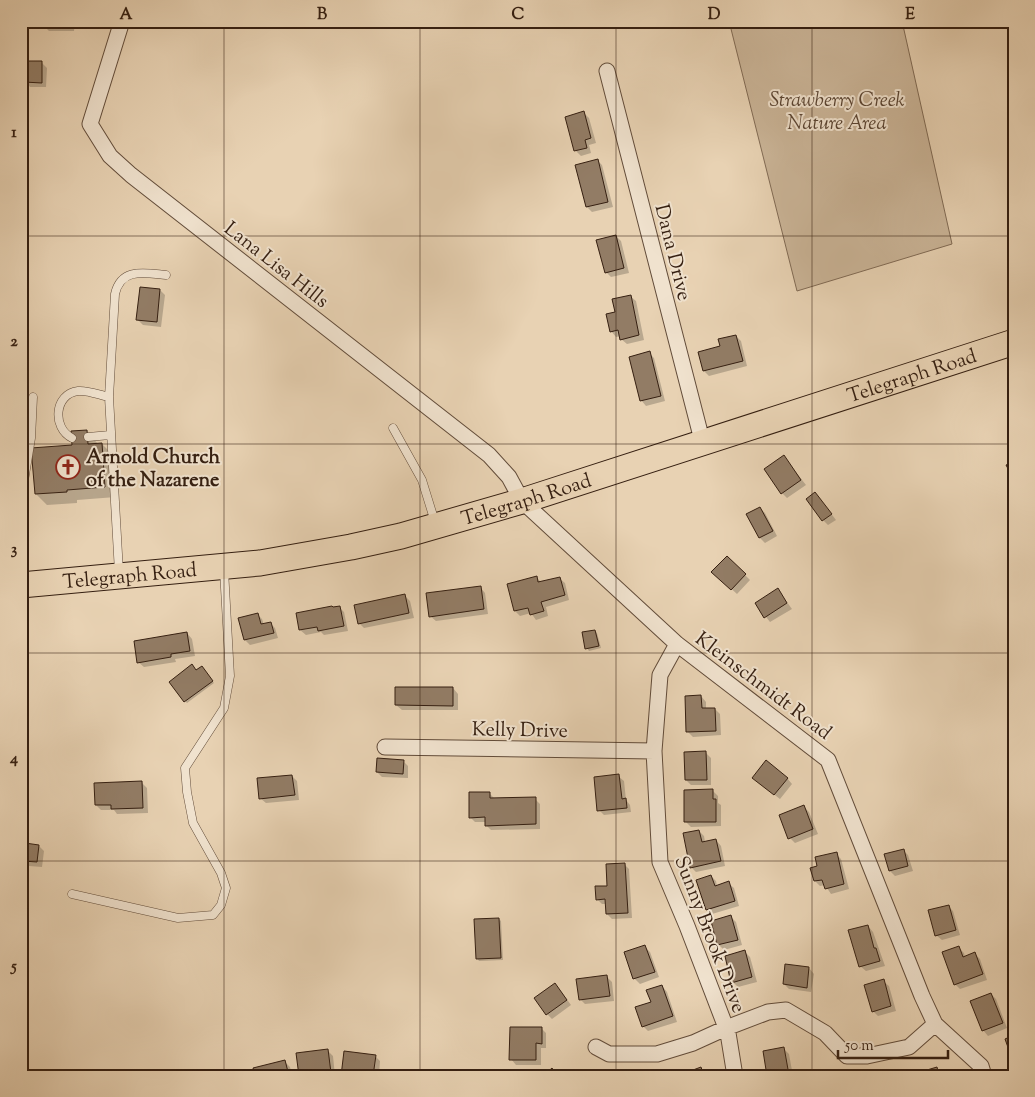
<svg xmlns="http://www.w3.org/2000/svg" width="1035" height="1097" font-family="'Sorts Mill Goudy',serif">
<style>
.green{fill:#cab497;stroke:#806a54}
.shadow{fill:#0003}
.building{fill:#927c65;stroke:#351f11}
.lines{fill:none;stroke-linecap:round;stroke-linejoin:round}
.service-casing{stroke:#624c3a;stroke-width:9}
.minor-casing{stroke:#624c3a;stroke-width:17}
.primary-casing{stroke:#351f11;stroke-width:27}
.service{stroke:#f0e2ce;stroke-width:8}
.minor{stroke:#f0e2ce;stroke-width:15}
.primary{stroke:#e8d2b3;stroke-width:25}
.grid{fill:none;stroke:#351f11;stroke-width:1;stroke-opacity:0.55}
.labels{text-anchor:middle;stroke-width:4;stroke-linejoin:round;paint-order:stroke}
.park-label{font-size:20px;font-style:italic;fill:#5a4432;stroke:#f0e2ce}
.street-label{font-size:20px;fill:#351f11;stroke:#f0e2ce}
.poi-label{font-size:20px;font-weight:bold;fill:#351f11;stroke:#f0e2ce;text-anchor:start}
.neatline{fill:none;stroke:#351f11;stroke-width:2}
.grid-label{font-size:16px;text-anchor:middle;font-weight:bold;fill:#351f11}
</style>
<rect width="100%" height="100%" fill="#e8d2b3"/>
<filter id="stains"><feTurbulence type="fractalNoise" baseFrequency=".004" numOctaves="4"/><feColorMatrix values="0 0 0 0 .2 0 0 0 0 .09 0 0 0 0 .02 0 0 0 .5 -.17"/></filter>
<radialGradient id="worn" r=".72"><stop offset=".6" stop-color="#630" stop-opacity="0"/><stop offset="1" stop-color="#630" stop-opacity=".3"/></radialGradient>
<path class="green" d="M729 21H902L952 244 797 291Z"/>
<path class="shadow" d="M44 21H75L74 31H49L44 26Z
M42 63 47 68 46 87H30L25 81V77L22 73Z
M584 113 589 118 596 143 589 145 591 153 581 156 576 151Z
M597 160 602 165 613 207 592 212 587 207Z
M616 236 621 241 629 273 611 277 606 272Z
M160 290 165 295 161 327 143 325 137 319Z
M630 296 636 301 644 340 627 344 621 339V336L616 337 611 331 616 313Z
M736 336 741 341 747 366 709 376 704 371 699 353 721 347Z
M649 353 654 358 665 401 646 406 641 400Z
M87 432 98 444H102L113 455 116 497 77 500V503L47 505 36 494Z
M784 457 806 485 787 498 782 493Z
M820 499 836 520 828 525 823 520Z
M760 508 765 513 777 536 765 543 760 538Z
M727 557 750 580 737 594 713 572Z
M536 577 542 583 559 578 565 583 569 600 546 607 548 616 536 620 531 613 520 616 515 611Z
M480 587 485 593 488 614 436 621 430 616Z
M778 590 792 609 770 622 756 604Z
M405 596 410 601 414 618 364 628 359 623Z
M339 607 344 612 348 631 324 635 321 632 306 635 300 630 297 614Z
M257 614 262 619 264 625 270 623 275 628 278 638 250 645 245 640 240 619Z
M595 631 597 633 601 648 589 651 587 648Z
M187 633 192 639 195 656 175 659 176 662 144 667 138 662Z
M204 670 214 683 187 703 185 701 196 672Z
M453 688 458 694V710H402L396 705Z
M701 696 706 702V710L715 709 720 714 721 735 693 737 687 731Z
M21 708 26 720 21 722Z
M706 753 711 758V785H691L686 780Z
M403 761 408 766V778L382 777 377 772Z
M292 776 297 781 299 800 266 803 260 798Z
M618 776 624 781 626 800 630 805 631 812 604 815 599 810Z
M787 778 792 784 780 799 759 783Z
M142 783 147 788 148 813 117 814 114 810H101L96 805Z
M713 791 718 796V803L721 805V826L691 827 686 822Z
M489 793 495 799H535L540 804V829L491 830 486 825V822H475L470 817Z
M804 807 809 812 818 834 795 843 790 838Z
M699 831 704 836 705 842 716 840 721 846 725 866 696 872 691 867Z
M39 846 44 851 42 867 29 866 24 860Z
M903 850 908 855 913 871 895 876 890 871Z
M836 854 841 859 849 889 831 894 825 885 820 886 815 881 819 867Z
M624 864 629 869 632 918 612 919 607 914 606 904H602L597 899 608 887Z
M711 876 716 881 717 886 728 883 734 888 739 906 712 914 707 909Z
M948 906 953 911 960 935 942 940 936 935Z
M731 917 736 922 742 945 724 950 718 944Z
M499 919 501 921 503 960 479 961 477 958Z
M868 926 873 932 885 966 866 971 860 966Z
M645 947 650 952 659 977 640 984 634 978Z
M958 947 964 953 965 957 975 954 980 959 987 980 960 989 955 984Z
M745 952 750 957 757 982 738 987 733 982Z
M809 968 814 974 811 992 789 989 784 984Z
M607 977 612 982 614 1001 585 1004 580 999Z
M883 981 889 986 896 1011 878 1016 873 1011Z
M662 986 667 992 677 1022 648 1031 643 1026Z
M560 990 571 1005 552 1019 547 1014Z
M991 994 996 999 1007 1028 988 1036 983 1030Z
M541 1028 546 1033V1048H541V1065H516L511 1059Z
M784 1049 789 1054 793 1076H768Z
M328 1051 333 1056 335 1076H300Z
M375 1056 380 1061 379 1076H342Z
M285 1062 290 1067 292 1076H256Z"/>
<path class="building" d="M43 21H70V26H43Z
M25 61H42V83L24 82V74H21V67H24Z
M584 111 591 138 585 140 587 148 574 151 565 117Z
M598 159 608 202 586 207 575 165Z
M616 235 624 268 605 273 596 240Z
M140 287 160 289 157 322 136 320Z
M631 295 639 335 620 340 618 330 610 332 606 314 615 312 612 299Z
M736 335 743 361 703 371 698 352 720 346 718 339Z
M650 351 661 396 640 401 629 357Z
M87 430 88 444 102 443 105 487 67 490V492L35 494 31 448 72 445 71 431Z
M784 455 801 480 781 494 764 469Z
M1014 462V480L1006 465Z
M815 492 832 514 822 521 806 499Z
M760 507 773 531 759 538 746 514Z
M727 556 746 574 731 590 711 572Z
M537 576 538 582 560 577 565 595 541 602 544 611 530 615 528 608 514 611 507 584Z
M481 586 484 609 429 617 426 593Z
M778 588 787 603 764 618 755 603Z
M405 594 409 613 358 624 354 605Z
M332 606 333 607 340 606 344 626 318 631 317 627 299 630 296 613Z
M258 613 261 624 271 622 274 633 244 640 238 618Z
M595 630 599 646 585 649 582 632Z
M187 632 190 651 171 654V657L137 663 134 641Z
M192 664 196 670 202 666 213 681 184 702 169 682Z
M395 687H453V706L395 705Z
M701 695 702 708H715L716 731 686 732 685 696Z
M706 751 707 780H685L684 752Z
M377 758 404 760 403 774 376 772Z
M766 760 788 778 774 795 752 778Z
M619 774 622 799 626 798 627 808 597 811 594 777Z
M292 775 295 795 259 799 257 778Z
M142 781 143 808 111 809V805H95L94 783Z
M713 789V799H716V822H684V790Z
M469 792H490V798L536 797V824L485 826V817L469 818Z
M804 805 813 829 788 839 779 815Z
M699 830 702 842 716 839 721 861 690 868 683 833Z
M25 843 39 845 37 862 23 861Z
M904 849 908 866 889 871 884 854Z
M837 852 844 884 825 889 822 880 814 881 810 868 817 866 815 857Z
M625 863 628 913 606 914 605 899 596 900 595 886H607L606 864Z
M711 875 715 886 729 881 735 901 706 910 696 880Z
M949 905 956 930 935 936 928 910Z
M731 915 738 940 717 945 711 921Z
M499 918 501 958 476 959 474 919Z
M868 925 874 948H876L880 961 859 967 848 930Z
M645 945 655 972 633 979 624 952Z
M959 946 963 957 975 952 983 974 954 985 942 952Z
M745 950 752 977 731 983 725 956Z
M785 964 809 967 807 988 783 984Z
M607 975 610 996 579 1000 576 979Z
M884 979 891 1006 872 1012 864 985Z
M555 983 567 1000 546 1015 534 998Z
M662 985 673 1016 642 1027 635 1007 651 1002 646 990Z
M991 993 1003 1023 982 1031 970 1001Z
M510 1027H542V1044L536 1043V1060H509Z
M1014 1035V1064L1005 1039Z
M784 1047 789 1075 767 1076 763 1051Z
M328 1049 331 1073 299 1076 296 1053Z
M344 1051 376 1055 373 1076H341Z
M285 1060 289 1076H255L253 1068Z
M701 1067 704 1076H677Z
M937 1067 939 1076H918L917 1073Z
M552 1068 558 1076H543Z"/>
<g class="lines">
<g class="service-casing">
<path id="service" d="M393 428 422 480 435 522
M88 437 110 435
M72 438C52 428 54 394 78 391 88 390 99 395 109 397
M21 499 31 438 33 397
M119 572 109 397 115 294C121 267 145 273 166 275
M72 894 178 918 213 915 221 905 226 888 221 873 193 823 187 792 185 768 224 708 230 676 224 570"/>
</g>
<g class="minor-casing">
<path id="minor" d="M122 21 90 124 110 156 131 175 489 455 509 477 522 501 677 644 828 760 922 996 935 1024 981 1066 984 1076
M607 71 703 444
M677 644 660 675 654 751 660 862 687 926 728 1033 735 1076
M385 747 654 751
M596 1047 609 1054H657L693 1043 726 1028 768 1012 786 1010 825 1033 847 1056H867L909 1047 935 1024"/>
</g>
<g class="primary-casing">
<g id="primary">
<path id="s1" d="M21 585 260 563 351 547 401 536 522 501 1014 342"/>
</g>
</g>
<use href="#service" class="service"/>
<use href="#minor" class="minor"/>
<use href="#primary" class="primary"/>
</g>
<path class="grid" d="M224 21V1076M420 21V1076M616 21V1076M812 21V1076M21 236H1014M21 444H1014M21 653H1014M21 861H1014"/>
<defs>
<g id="church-ring" transform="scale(1.25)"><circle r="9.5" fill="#f0e2ce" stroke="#8f2418" stroke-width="1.5"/><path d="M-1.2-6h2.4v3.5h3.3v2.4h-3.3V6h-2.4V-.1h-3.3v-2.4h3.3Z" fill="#8f2418"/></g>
</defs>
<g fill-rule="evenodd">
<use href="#church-ring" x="68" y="467"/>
</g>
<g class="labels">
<g class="park-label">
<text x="837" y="106">Strawberry Creek<tspan x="837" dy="23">Nature Area</tspan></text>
</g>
<g class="street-label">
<text transform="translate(674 252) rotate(76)" y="7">Dana Drive</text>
<text transform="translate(277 264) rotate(38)" y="7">Lana Lisa Hills</text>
<text dy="7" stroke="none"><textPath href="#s1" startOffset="919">Telegraph Road</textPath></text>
<text dy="7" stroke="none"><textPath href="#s1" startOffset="514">Telegraph Road</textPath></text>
<text dy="7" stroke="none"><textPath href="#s1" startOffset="109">Telegraph Road</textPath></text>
<text transform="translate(764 685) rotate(37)" y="7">Kleinschmidt Road</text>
<text transform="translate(520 729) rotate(1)" y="7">Kelly Drive</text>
<text transform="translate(711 934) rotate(69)" y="7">Sunny Brook Drive</text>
</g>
<g class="poi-label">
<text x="86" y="463">Arnold Church<tspan x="86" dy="23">of the Nazarene</tspan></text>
</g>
</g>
<rect width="1035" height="1097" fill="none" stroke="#e8d2b3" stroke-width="55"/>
<path d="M838 1050v8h110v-8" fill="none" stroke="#351f11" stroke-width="2.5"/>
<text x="845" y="1050" font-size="15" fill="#351f11" stroke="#f0e2ce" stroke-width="4" paint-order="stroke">50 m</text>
<rect x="28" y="28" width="980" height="1042" class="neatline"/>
<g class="grid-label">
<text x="126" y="19">A</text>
<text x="322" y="19">B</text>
<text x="518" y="19">C</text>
<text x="714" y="19">D</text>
<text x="910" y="19">E</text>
<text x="14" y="137">1</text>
<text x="14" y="346">2</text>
<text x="14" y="554">3</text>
<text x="14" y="763">4</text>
<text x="14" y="971">5</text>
</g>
<rect width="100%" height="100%" filter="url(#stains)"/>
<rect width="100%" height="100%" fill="url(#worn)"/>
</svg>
